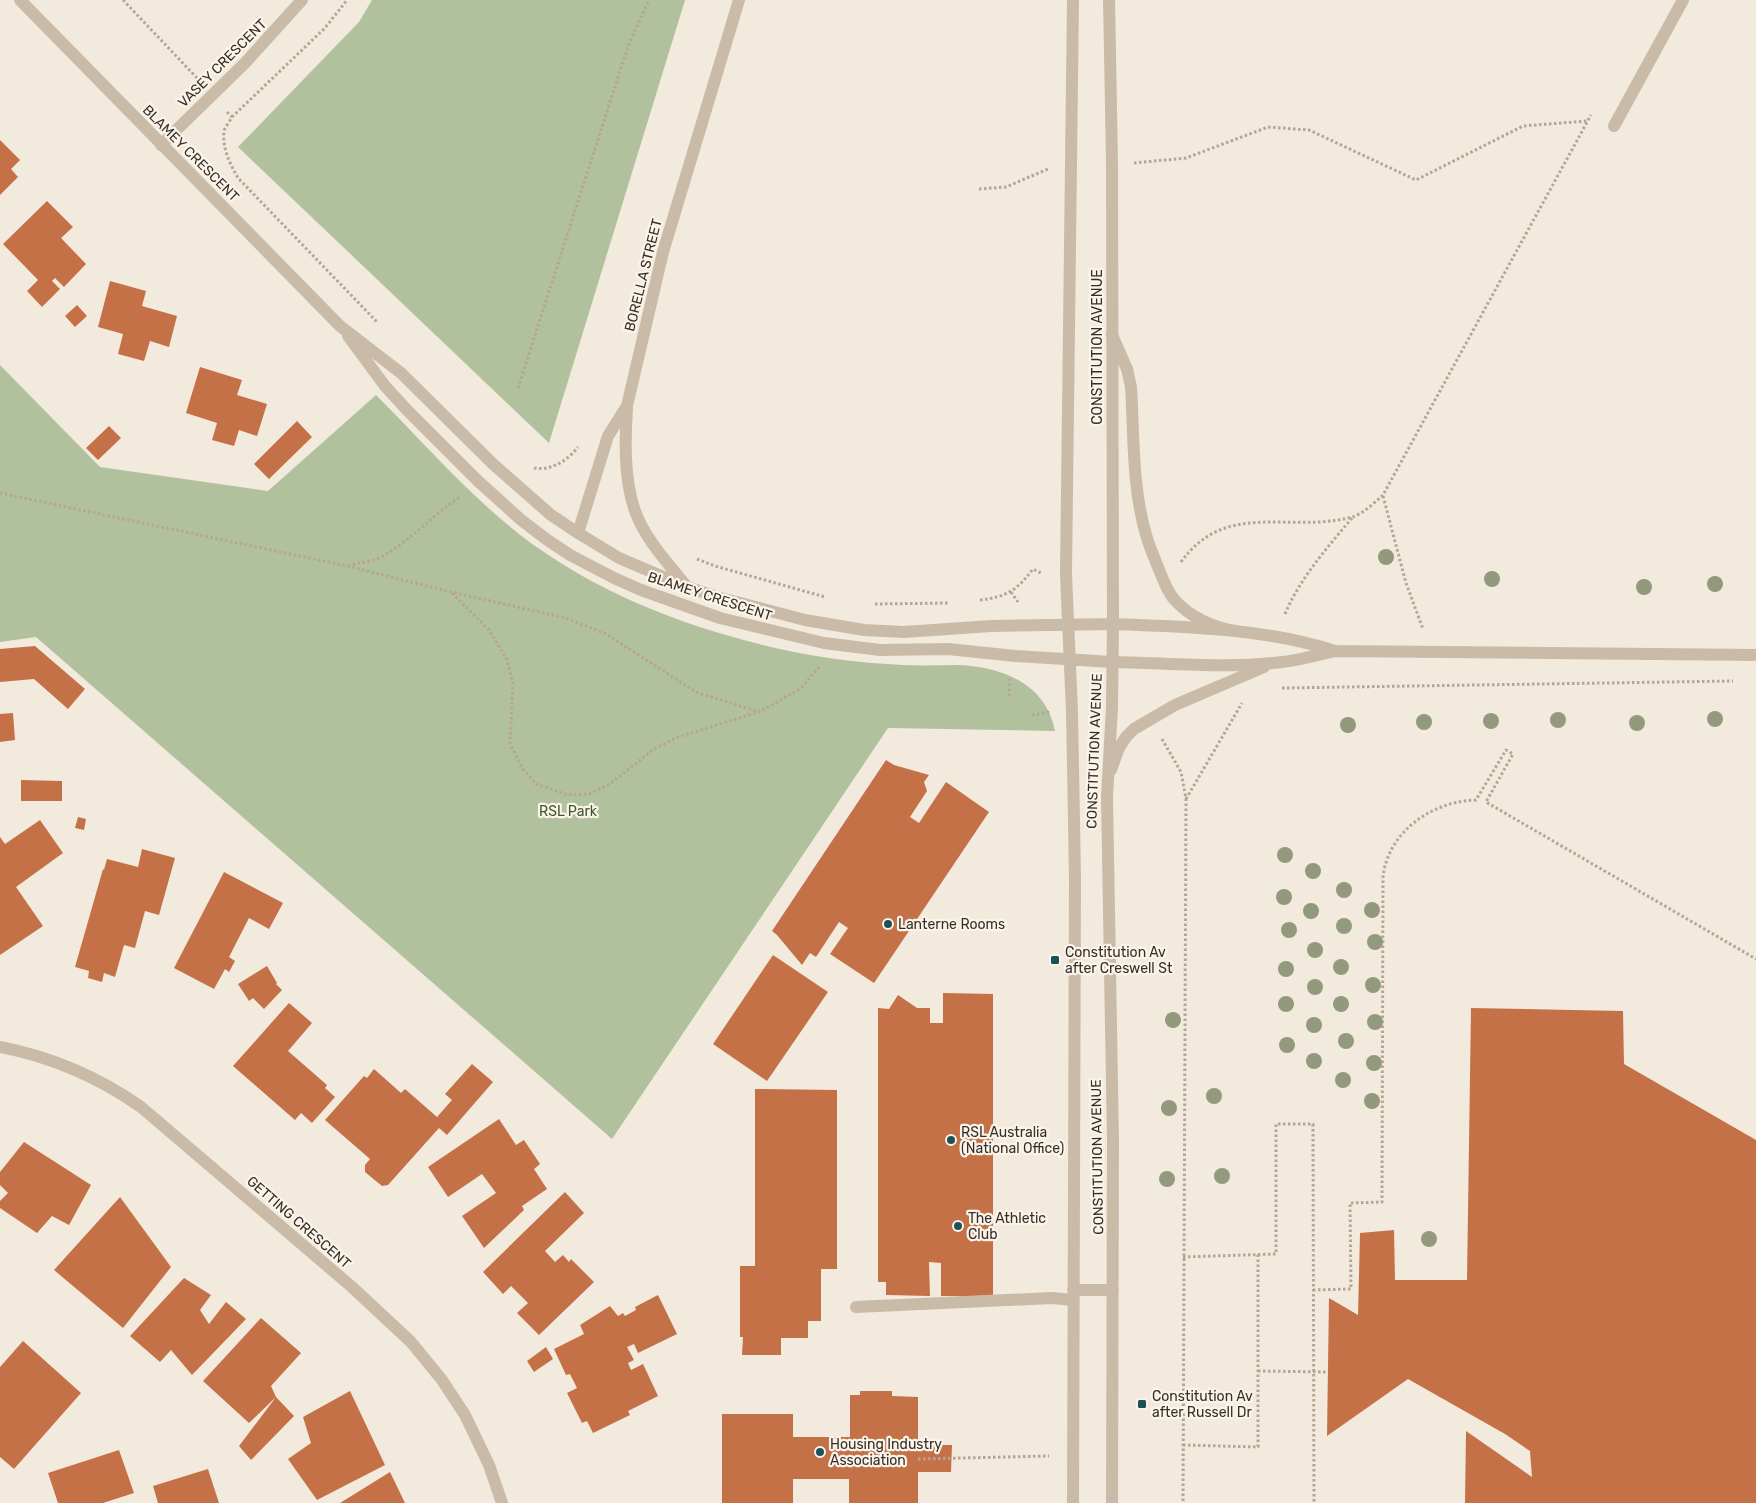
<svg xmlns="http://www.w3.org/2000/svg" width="1756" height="1503" font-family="Rubik,sans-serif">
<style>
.green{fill:#b2c19d}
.building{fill:#c57148}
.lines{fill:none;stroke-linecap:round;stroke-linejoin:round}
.path{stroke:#b6a593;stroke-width:3;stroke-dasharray:2.5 2.5;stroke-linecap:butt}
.service{stroke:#cabba9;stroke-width:12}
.minor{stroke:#cabba9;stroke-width:12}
.tertiary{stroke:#cabba9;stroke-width:12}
.tree{fill:#92997c}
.poi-dot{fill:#1e5059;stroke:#faf4e9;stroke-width:2}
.labels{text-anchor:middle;stroke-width:4.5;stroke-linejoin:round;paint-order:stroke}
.street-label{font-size:14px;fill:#372e29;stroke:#faf4e9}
.park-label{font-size:14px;fill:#43562c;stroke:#faf4e9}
.poi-label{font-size:14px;fill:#372e29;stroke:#faf4e9;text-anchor:start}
</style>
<rect width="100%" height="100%" fill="#f2eadd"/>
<path class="green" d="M372 0H685L549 443 238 147 359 22Z
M0 365 100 467 268 491 376 395C423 442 467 493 519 534 595 593 687 628 780 649 820 658 862 663 903 665 921 666 940 665 959 665 1003 667 1046 684 1055 731L888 728 612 1139 36 637 0 642Z"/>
<path class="building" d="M0 140 20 160 11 169 18 177 0 195Z
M47 201 73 227 61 238 86 264 64 287 55 278 52 281 60 289 42 307 27 291 38 280 3 244Z
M110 281 146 291 142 306 177 316 169 347 150 341 144 361 118 354 123 334 98 327Z
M77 305 87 316 75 327 65 316Z
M200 367 242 380 237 395 267 404 257 436 239 430 234 446 212 440 217 423 186 413Z
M297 421 312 437 269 479 254 464Z
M109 426 121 438 98 460 86 448Z
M35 646 85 689 68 709 34 679 0 682V649Z
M13 713 15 740 0 742V714Z
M886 760 894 765 929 775 924 782 927 791 910 817 919 823 946 782 989 812 874 983 830 954 848 928 839 922 816 957 810 953 802 965 777 935 772 931Z
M21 780 62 781V801H21Z
M78 817 86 819 84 830 75 828Z
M40 820 63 853 16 887 43 926 0 955V837L5 844Z
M142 849 175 858 159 915 145 911 135 948 124 945 115 977 104 973 102 982 88 978 89 971 75 967 103 869 104 870 107 859 138 867Z
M224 872 283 903 269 929 249 918 229 957 235 961 229 972 225 969 214 989 174 968Z
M773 955 828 992 767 1081 713 1044Z
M267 966 277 983 276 984 282 990 264 1009 253 998 249 1001 238 984Z
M943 993 993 994V1296H941V1263L929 1262 930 1296 886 1295V1282H878V1008L889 1009 898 995 917 1008H930V1023H943Z
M289 1003 312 1023 288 1051 327 1085 325 1088 335 1097 312 1123 301 1113 295 1120 233 1066Z
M1471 1008 1623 1011 1624 1064 1756 1140V1503H1465L1466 1431 1532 1477 1530 1451 1505 1434 1408 1379 1327 1436 1329 1298 1358 1315 1360 1233 1394 1230 1395 1280H1467Z
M472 1064 493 1082 447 1135 439 1128 388 1185 382 1186 365 1172V1165L370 1159 325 1120 364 1076 367 1078 374 1069 401 1093 405 1089 437 1117 452 1100 445 1094Z
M755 1089 837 1090V1269H821V1321H808V1338H781V1355H742L743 1337H740V1266H755Z
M499 1119 516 1145 524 1140 540 1164 534 1169 547 1189 522 1206 524 1210 484 1248 462 1216 496 1193 482 1174 448 1197 428 1167Z
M24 1142 91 1185 69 1225 52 1216 37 1233 0 1208V1201L8 1193 0 1185V1172Z
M565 1192 584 1213 545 1251 555 1262 563 1255 569 1262 571 1259 594 1282 539 1335 517 1313 528 1303 511 1286 503 1294 483 1272Z
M120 1197 171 1267 123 1328 54 1270Z
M184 1278 211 1295 200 1310 209 1324 226 1302 246 1319 192 1375 171 1350 160 1362 130 1336Z
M658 1295 677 1334 638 1353 634 1344 627 1347 634 1360 628 1363 631 1370 643 1364 658 1396 628 1411 630 1415 593 1433 587 1421 582 1423 567 1393 577 1388 570 1374 566 1375 554 1349 584 1334 580 1325 610 1306 618 1316 623 1313 625 1316 636 1310 635 1307Z
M261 1318 301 1353 271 1386 276 1397 294 1416 251 1460 239 1446 276 1397 249 1423 203 1381Z
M23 1341 81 1393 14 1469 0 1457V1367Z
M546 1347 553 1359 534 1372 527 1361Z
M350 1391 385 1465 317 1500 288 1459 311 1443 303 1417Z
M860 1391H892V1396L918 1397V1445H952L951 1472H918V1503H849V1479H793V1503H722V1414H793V1437H850V1395H860Z
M119 1450 134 1493 103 1503H58L48 1473Z
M208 1469 219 1503H158L153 1486Z
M390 1472 405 1503H340Z"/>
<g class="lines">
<path class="path" d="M123 0 197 78
M227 112 232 117C230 121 225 127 224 131 222 148 230 164 238 178L378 323
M232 117 325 28 347 0
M1134 163 1186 158 1268 127 1309 130 1416 180 1523 126 1587 121
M979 189 1006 187 1048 169
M518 388 628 46 649 0
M534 468C552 471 568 460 578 447
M0 493 347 566 451 592 566 618 606 634 696 692 759 712
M1383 496 1406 583 1423 629
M697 559 715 566 825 597
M1181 562C1226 499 1291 534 1352 517 1363 514 1374 503 1383 495L1591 115
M348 566C355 563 363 563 371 561 400 552 433 514 460 497
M1011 592 1018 602
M452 593 489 630 507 660 513 684 510 744 522 768 536 784 568 795 589 794 610 784 654 749 678 737 759 712 800 689 820 666
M980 600C1007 597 1017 590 1033 569L1043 574
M875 604 949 603
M1285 614C1300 578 1327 548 1352 518
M1282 688 1733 681
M1009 696 1010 679
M1032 715 1050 712
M1162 739 1181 772 1186 799 1183 1503
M1186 799 1242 703
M1183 1257 1276 1254V1124H1313L1314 1503
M1313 1290 1351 1289 1350 1203 1382 1202 1383 877C1388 831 1433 801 1476 800L1506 750 1513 754 1486 802 1756 959
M1258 1371 1328 1372
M1183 1445 1258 1447V1254
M918 1459 1049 1456"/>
<path class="service" d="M856 1307 1052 1298 1073 1300"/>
<path class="minor" d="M1614 126 1683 0
M161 145 245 63 302 0
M1112 335 1127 369 1131 387C1134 436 1132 490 1147 538 1150 548 1154 557 1158 567 1162 577 1166 589 1173 598 1188 616 1213 628 1236 631
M627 409C625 441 624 477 634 508 643 537 668 563 687 587
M578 533 608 436 627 406 663 252 739 0
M1113 624C1187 627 1264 628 1335 651
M1112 662C1169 663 1226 669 1282 662 1300 660 1318 655 1335 651L1756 655
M1111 770 1119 748 1126 737 1134 729 1175 705 1264 667
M0 1047C52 1057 98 1077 141 1107L352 1287 411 1342 442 1380 465 1415 489 1465 502 1503"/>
<path class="tertiary" d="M20 0 340 326 401 373 493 464 551 515 578 533 619 558 687 587 717 597 805 620 864 630 904 632 991 626 1113 624
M1073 0 1066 574 1072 712 1075 878 1073 1503
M1109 0 1112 163 1113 624 1112 707 1107 797 1113 1140 1112 1503
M348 336 385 386 407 410 478 481 520 519 546 539 570 555 614 578 641 590 720 618 824 643 880 650 948 649 1015 656 1112 662
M1073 1290H1113"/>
</g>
<g class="tree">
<circle cx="1386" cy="557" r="8"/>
<circle cx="1492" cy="579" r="8"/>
<circle cx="1715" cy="584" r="8"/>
<circle cx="1644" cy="587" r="8"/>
<circle cx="1715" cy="719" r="8"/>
<circle cx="1558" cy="720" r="8"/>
<circle cx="1491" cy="721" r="8"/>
<circle cx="1424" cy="722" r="8"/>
<circle cx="1637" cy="723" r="8"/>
<circle cx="1348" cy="725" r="8"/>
<circle cx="1285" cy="855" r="8"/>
<circle cx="1313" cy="871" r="8"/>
<circle cx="1344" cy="890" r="8"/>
<circle cx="1284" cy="897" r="8"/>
<circle cx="1372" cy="910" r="8"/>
<circle cx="1311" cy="911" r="8"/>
<circle cx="1344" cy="926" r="8"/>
<circle cx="1289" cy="930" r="8"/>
<circle cx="1375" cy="942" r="8"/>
<circle cx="1315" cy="950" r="8"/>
<circle cx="1341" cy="967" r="8"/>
<circle cx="1286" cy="969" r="8"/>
<circle cx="1373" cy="985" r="8"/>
<circle cx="1315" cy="987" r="8"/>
<circle cx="1286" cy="1004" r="8"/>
<circle cx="1341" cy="1004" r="8"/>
<circle cx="1173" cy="1020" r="8"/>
<circle cx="1375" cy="1022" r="8"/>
<circle cx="1314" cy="1025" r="8"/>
<circle cx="1346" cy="1041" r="8"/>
<circle cx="1287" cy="1045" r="8"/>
<circle cx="1314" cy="1061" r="8"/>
<circle cx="1374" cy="1063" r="8"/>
<circle cx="1343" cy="1080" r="8"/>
<circle cx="1214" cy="1096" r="8"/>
<circle cx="1372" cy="1101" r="8"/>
<circle cx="1169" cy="1108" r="8"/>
<circle cx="1222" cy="1176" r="8"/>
<circle cx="1167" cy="1179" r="8"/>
<circle cx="1429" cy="1239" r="8"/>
</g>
<g class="poi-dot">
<circle cx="888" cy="924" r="5"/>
<rect x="1050" y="955" width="10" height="10" rx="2.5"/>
<circle cx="951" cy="1140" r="5"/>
<circle cx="958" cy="1226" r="5"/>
<rect x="1137" y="1399" width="10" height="10" rx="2.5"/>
<circle cx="820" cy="1452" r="5"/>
</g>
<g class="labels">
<g class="street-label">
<text transform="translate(222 63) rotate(-45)" y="5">VASEY CRESCENT</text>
<text transform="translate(191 153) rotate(45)" y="5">BLAMEY CRESCENT</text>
<text transform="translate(643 275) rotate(-76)" y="5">BORELLA STREET</text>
<text transform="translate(1097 347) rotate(-90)" y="5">CONSTITUTION AVENUE</text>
<text transform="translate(710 596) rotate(18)" y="5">BLAMEY CRESCENT</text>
<text transform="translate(1094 751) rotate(-88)" y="5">CONSTITUTION AVENUE</text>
<text transform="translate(1097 1157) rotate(-91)" y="5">CONSTITUTION AVENUE</text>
<text transform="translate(299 1222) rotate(41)" y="5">GETTING CRESCENT</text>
</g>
<g class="park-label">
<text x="568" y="816">RSL Park</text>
</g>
<g class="poi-label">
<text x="898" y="929">Lanterne Rooms</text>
<text x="1065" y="957">Constitution Av<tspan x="1065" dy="16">after Creswell St</tspan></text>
<text x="961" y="1137">RSL Australia<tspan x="961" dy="16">(National Office)</tspan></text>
<text x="968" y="1223">The Athletic<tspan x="968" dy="16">Club</tspan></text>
<text x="1152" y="1401">Constitution Av<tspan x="1152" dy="16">after Russell Dr</tspan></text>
<text x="830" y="1449">Housing Industry<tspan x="830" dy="16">Association</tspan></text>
</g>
</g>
</svg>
